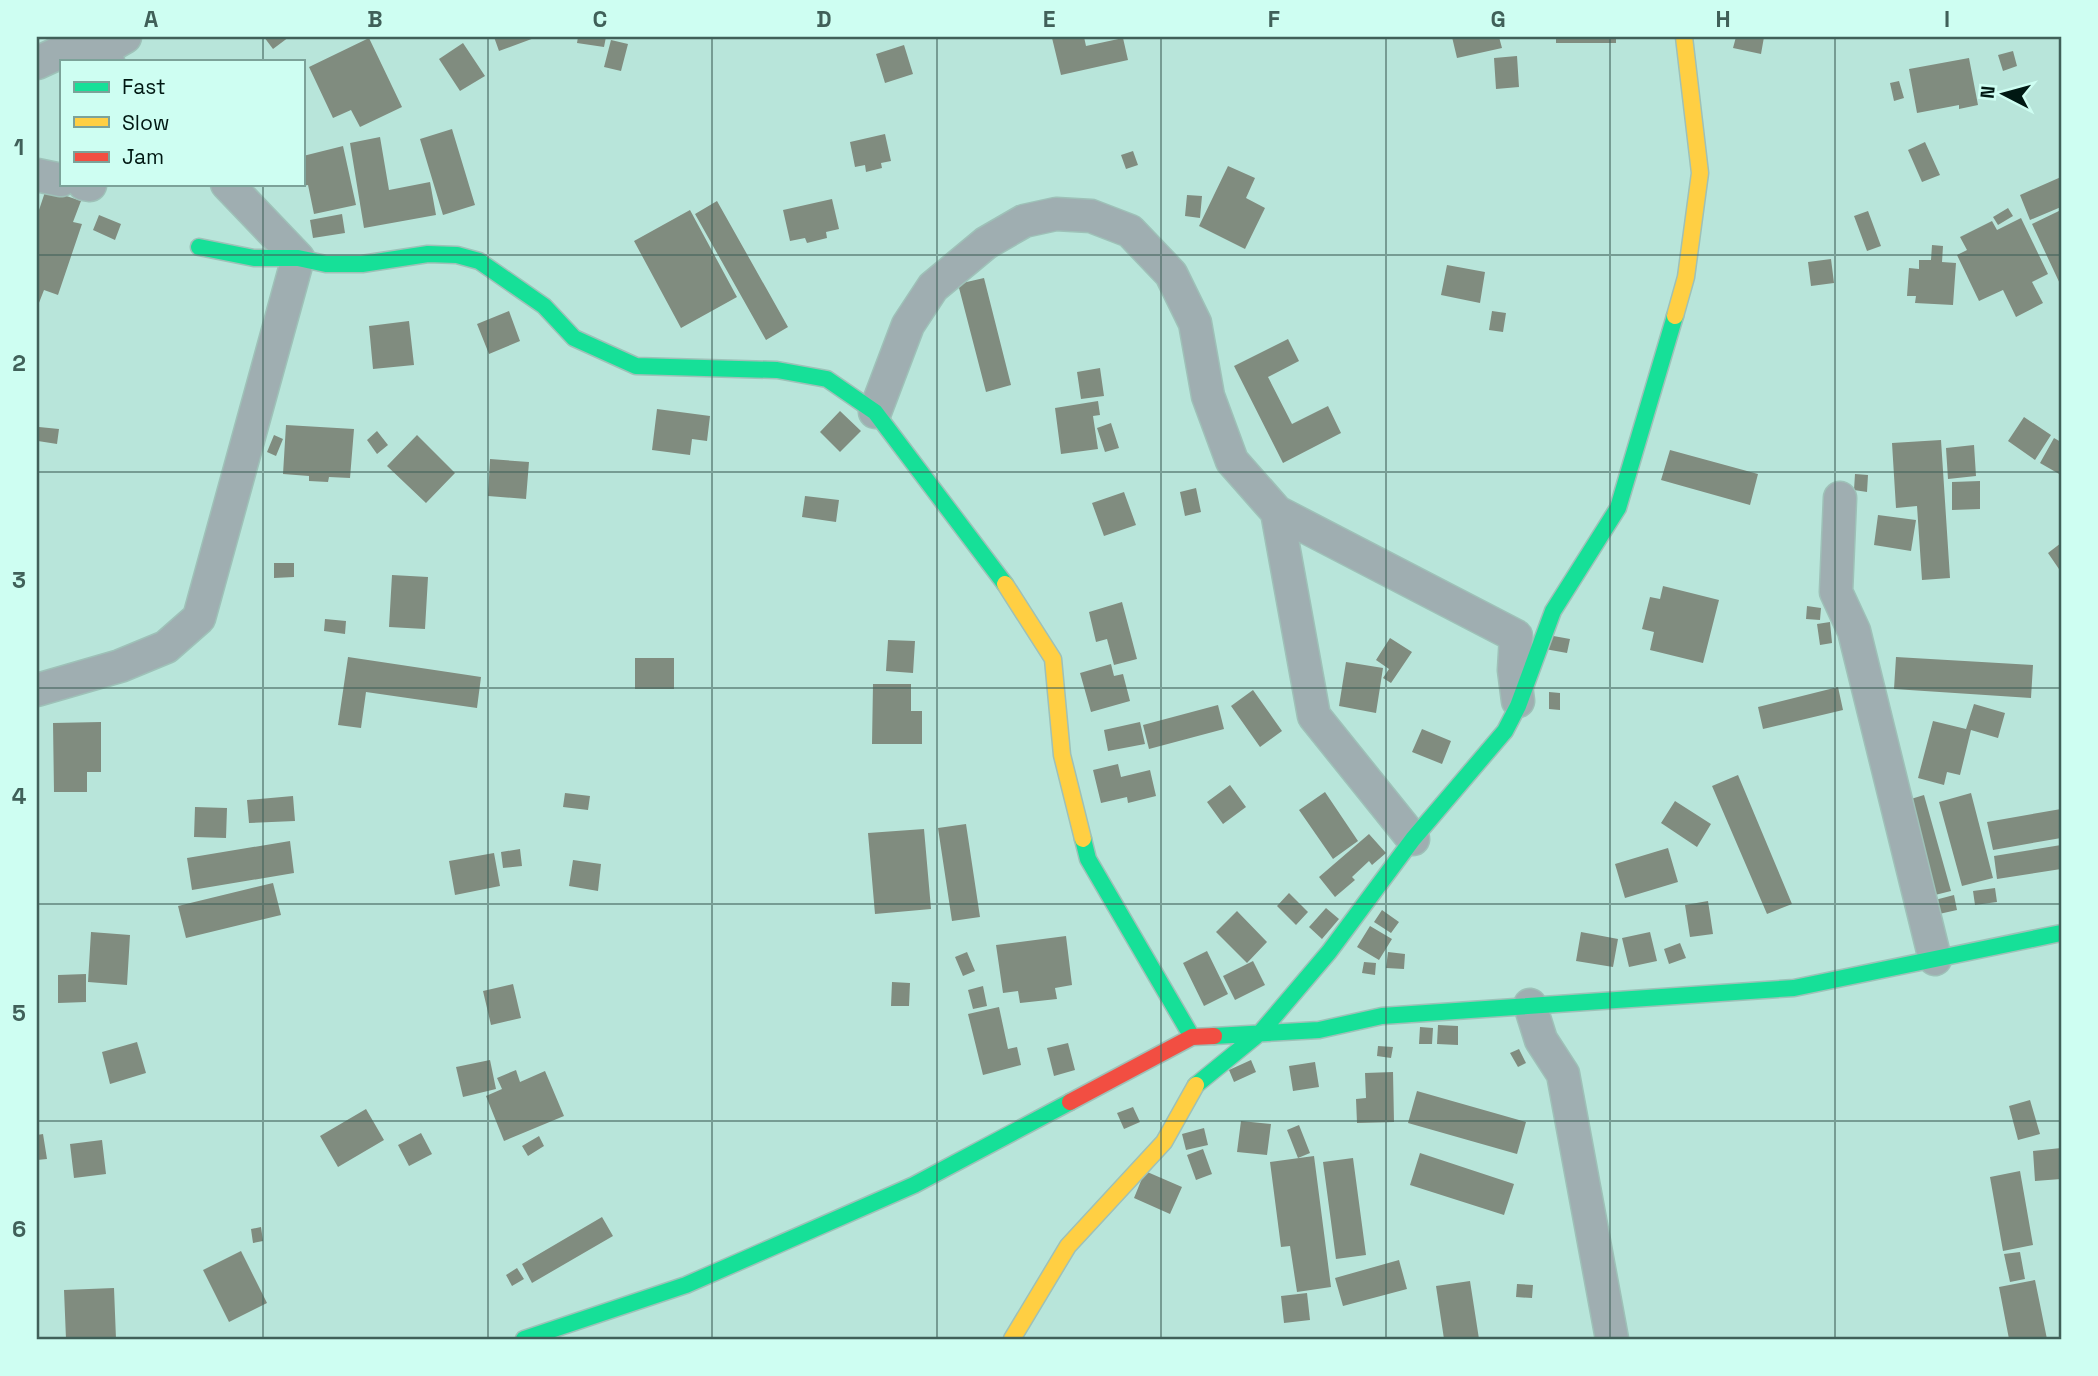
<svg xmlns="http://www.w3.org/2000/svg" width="2098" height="1376" font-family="'Space Grotesk',sans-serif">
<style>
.building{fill:#808c7f}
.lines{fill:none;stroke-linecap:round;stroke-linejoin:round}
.street-casing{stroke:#9ec1b8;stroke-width:35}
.fast-casing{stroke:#9ec1b8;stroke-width:19}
.slow-casing{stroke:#9ec1b8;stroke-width:19}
.jam-casing{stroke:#9ec1b8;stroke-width:19}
.street{stroke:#9faeb1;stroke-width:32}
.fast{stroke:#16e098;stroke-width:16}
.slow{stroke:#ffcf43;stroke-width:16}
.jam{stroke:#f24e42;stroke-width:16}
.grid{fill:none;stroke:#406059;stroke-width:2;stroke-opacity:0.55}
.neatline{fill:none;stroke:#406059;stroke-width:2.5}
.grid-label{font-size:23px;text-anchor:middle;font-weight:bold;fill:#406059}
</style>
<rect width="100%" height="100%" fill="#b8e5da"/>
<path class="building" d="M264 37H289L273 49Z
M494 37H537L499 51Z
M578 37H606L604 47 577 43Z
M1084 37 1086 46 1123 38 1128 60 1061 75 1052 38Z
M1452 37H1499L1502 48 1457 58Z
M1556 37H1616V43H1556Z
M1736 37H1764L1761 54 1733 48Z
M369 38 402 107 360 127 351 110 333 118 309 67Z
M611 40 628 44 621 71 604 67Z
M463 43 485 76 460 91 439 59Z
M904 45 913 74 885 83 876 54Z
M2013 51 2017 66 2003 71 1998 55Z
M1517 56 1519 87 1496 89 1494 58Z
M1969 58 1978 105 1959 109V105L1917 113 1909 69Z
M1899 81 1904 98 1894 101 1890 83Z
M452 129 475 205 443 215 420 139Z
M885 134 891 161 881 163 882 168 866 172 865 165 855 167 850 142Z
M380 137 389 190 430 182 436 215 364 228 350 143Z
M1925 142 1940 175 1922 182 1908 150Z
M343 146 356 205 314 214 308 185 297 187 296 184H303V171H306L303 156Z
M1133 151 1138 165 1126 169 1121 155Z
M1228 166 1255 178 1246 198 1265 208 1245 249 1199 226Z
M2061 177V207L2030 220 2020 195Z
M46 189 81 201 73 222 82 224 58 295 44 290 37 308V216Z
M1187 195 1202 196 1200 218 1185 216Z
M832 199 839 229 826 232 827 238 807 243 805 238 790 241 783 210Z
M717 201 788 327 766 340 695 214Z
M2008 208 2013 216 1998 225 1993 217Z
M690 210 737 297 681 328 634 241Z
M2061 210V286L2032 224Z
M1868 211 1881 246 1867 251 1854 216Z
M342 214 345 233 313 238 310 220Z
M99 215 121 224 115 240 93 230Z
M2021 218 2048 274 2032 282 2043 303 2016 317 2003 290 1979 301 1957 255 1967 250 1960 237 1992 221 1997 230Z
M1932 245 1943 246 1942 262 1956 263 1953 305 1915 303 1916 296H1907L1909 268 1919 269V260H1931Z
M1831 259 1834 283 1811 286 1808 262Z
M1447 265 1485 272 1480 303 1441 295Z
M984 278 1011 385 986 392 958 284Z
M509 311 520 341 489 354 477 324Z
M1492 311 1506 313 1503 332 1489 330Z
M409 321 414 365 373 369 369 326Z
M1288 339 1299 361 1268 377 1292 424 1328 406 1341 433 1283 463 1234 366Z
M1100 368 1104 396 1081 399 1077 372Z
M1098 401 1100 415 1093 416 1098 449 1061 454 1055 408Z
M657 409 710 416 707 441 692 439 690 455 652 450Z
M840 411 861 431 840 452 820 432Z
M2024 417 2051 435 2035 460 2008 441Z
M1111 423 1119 448 1105 452 1097 428Z
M286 425 354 429 350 478 329 477 328 482 309 481V476L283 474Z
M39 427 59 429 57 444 38 441Z
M377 431 388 445 377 454 367 440Z
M274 435 283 439 276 456 267 452Z
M417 435 455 473 426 503 387 466Z
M2054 438 2061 442V475L2040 463Z
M1941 440 1950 578 1922 580 1917 506 1896 508 1892 443Z
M1974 445 1976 476 1948 479 1946 448Z
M1670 450 1758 474 1750 505 1661 480Z
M490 459 529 462 526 499 488 496Z
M1855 474 1868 475 1867 492 1854 490Z
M1980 481V509L1952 510V482Z
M1196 488 1201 512 1185 516 1180 492Z
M1124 492 1136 525 1104 536 1092 503Z
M805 496 839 500 836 522 802 517Z
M1878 515 1916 520 1911 551 1874 545Z
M2061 543V572L2048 553Z
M274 563H294V577L274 578Z
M392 575 428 577 425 629 389 627Z
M1663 586 1719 600 1703 663 1650 650 1654 632 1642 629 1650 597 1660 599Z
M1122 602 1137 659 1114 665 1107 639 1096 642 1089 612Z
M1807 606 1821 608 1820 620 1806 619Z
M325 619 346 621 345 634 324 631Z
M1830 622 1832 643 1820 645 1817 624Z
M1548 635 1570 639 1567 653 1545 649Z
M1390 638 1412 652 1391 683 1383 678 1389 669 1376 660Z
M888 640 915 641 913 673 886 671Z
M348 657 481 677 477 708 366 692 361 728 338 725Z
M1896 657 2033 665 2031 698 1894 689Z
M635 658H674V689H635Z
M1346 662 1383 668 1376 713 1339 706Z
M1111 664 1114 676 1123 674 1130 701 1091 712 1080 673Z
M873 684H911V711H922V744H872Z
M1838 687 1843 710 1763 729 1758 707Z
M1253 690 1282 731 1260 747 1231 706Z
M1549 692 1560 693V710L1549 709Z
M1974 704 2005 713 1998 738 1971 730 1960 775 1947 772 1944 785 1918 778 1933 721 1966 729Z
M1218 705 1224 729 1149 749 1143 725Z
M101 722V772H87V792H54L53 723Z
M1140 722 1145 744 1108 751 1104 730Z
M1422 729 1451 741 1442 764 1412 752Z
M1118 764 1121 777 1150 770 1156 796 1128 803 1127 797 1101 803 1093 770Z
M1738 775 1792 904 1767 914 1712 786Z
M1230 785 1246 807 1223 824 1207 802Z
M1325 792 1358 841 1333 859 1299 810Z
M565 793 590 796 588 810 563 807Z
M1971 793 1993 878 1962 886 1939 802Z
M1924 795 1951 891 1927 897 1901 802Z
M293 796 295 821 249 823 247 800Z
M1675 801 1711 824 1697 847 1661 823Z
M195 807 227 808 226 838 194 837Z
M2061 809V838L1993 850 1987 822Z
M966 824 980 917 952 921 938 828Z
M924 829 931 909 875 914 868 833Z
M1369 834 1386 853 1372 865 1369 861 1352 877 1355 880 1335 897 1319 877Z
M290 841 294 873 192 890 187 858Z
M2061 845V869L1997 879 1994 856Z
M1668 848 1678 882 1625 898 1615 864Z
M520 849 522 866 503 868 501 852Z
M494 853 500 886 455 895 449 861Z
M573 860 601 864 598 891 569 886Z
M273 883 281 915 186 938 178 906Z
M1995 888 1997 902 1975 905 1973 891Z
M1289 893 1308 912 1296 925 1277 906Z
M1954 895 1957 910 1939 914 1935 900Z
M1708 901 1713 934 1690 937 1685 905Z
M1326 908 1339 919 1322 939 1309 927Z
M1382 910 1399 922 1391 933 1374 922Z
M1237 911 1267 942 1247 963 1216 932Z
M1370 926 1392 939 1379 960 1357 947Z
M91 932 130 935 127 985 88 982Z
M1581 932 1618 939 1613 967 1576 961Z
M1650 932 1657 961 1629 967 1622 938Z
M1066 936 1072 985 1055 988 1057 999 1020 1003 1018 991 1003 993 996 945Z
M1680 943 1686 958 1669 964 1664 949Z
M1207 951 1228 994 1204 1006 1183 963Z
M967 952 975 971 963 976 955 957Z
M1388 952 1405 954 1404 969 1386 968Z
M1253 961 1265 985 1235 1000 1223 976Z
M1364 962 1376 963 1375 975 1362 973Z
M86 974V1002L58 1003V975Z
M892 982 910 983 909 1006H891Z
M513 984 521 1018 491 1025 483 991Z
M983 986 987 1006 973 1009 968 990Z
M999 1007 1008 1049 1017 1047 1021 1065 983 1075 968 1014Z
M1438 1025 1458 1026V1045L1437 1044Z
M1420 1027 1433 1028 1432 1044H1419Z
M137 1042 146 1073 110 1084 102 1052Z
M1068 1043 1075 1070 1054 1076 1047 1048Z
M1378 1046 1393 1047 1391 1058 1377 1056Z
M1519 1049 1526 1063 1518 1067 1510 1053Z
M490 1060 496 1089 463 1097 456 1067Z
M1251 1060 1256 1072 1234 1082 1229 1070Z
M1315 1062 1319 1087 1293 1091 1289 1066Z
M516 1070 520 1082 545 1071 564 1116 504 1141 486 1096 502 1089 497 1078Z
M1393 1072 1394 1122 1357 1123 1356 1099 1366 1098 1365 1073Z
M1417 1091 1526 1122 1517 1154 1408 1123Z
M2030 1100 2040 1134 2018 1140 2009 1106Z
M1133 1107 1140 1122 1124 1129 1117 1113Z
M366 1109 384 1140 338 1167 320 1136Z
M1241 1121 1271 1124 1267 1155 1237 1152Z
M1299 1125 1310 1153 1298 1158 1287 1130Z
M1204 1128 1208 1145 1186 1150 1182 1134Z
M421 1133 432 1154 409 1166 398 1145Z
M43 1134 47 1159 37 1160V1135Z
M539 1136 544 1146 528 1156 522 1146Z
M102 1140 106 1174 74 1178 70 1144Z
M2061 1148V1179L2035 1181 2033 1151Z
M1203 1149 1212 1174 1196 1180 1187 1155Z
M1420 1153 1514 1184 1504 1215 1410 1185Z
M1314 1156 1331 1287 1297 1292 1290 1246 1281 1247 1270 1162Z
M1353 1158 1366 1255 1336 1259 1323 1162Z
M1145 1171 1182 1187 1170 1214 1134 1198Z
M2020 1171 2033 1245 2003 1251 1990 1177Z
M602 1217 613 1236 532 1283 522 1264Z
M261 1227 263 1241 253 1243 251 1229Z
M241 1251 267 1303 229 1322 203 1270Z
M2020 1252 2025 1279 2010 1282 2004 1254Z
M1399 1260 1407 1289 1343 1306 1335 1278Z
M517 1268 524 1279 512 1286 506 1275Z
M2035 1280 2047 1339H2009L1999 1287Z
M1470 1281 1479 1339H1444L1436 1286Z
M1517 1284 1533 1285 1532 1298 1516 1297Z
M114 1288 116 1339H66L64 1290Z
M1307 1293 1310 1320 1284 1323 1281 1296Z"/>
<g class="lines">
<g class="street-casing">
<path id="street" d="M85 37 108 61
M99 52 125 37
M37 63 87 40
M37 175 61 180
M84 184 90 185
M875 412 908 325 933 287 986 243 1024 221 1056 214 1091 216 1130 231 1171 274 1195 323 1208 396 1232 461 1277 512 1516 636 1514 670 1518 701
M1840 498 1836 592 1854 631 1935 959
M1277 512 1314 716 1413 839
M37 690 120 666 166 647 199 618 298 258 227 184
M1530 1005 1541 1040 1563 1074 1612 1339"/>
</g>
<g class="fast-casing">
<path id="fast" d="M199 247 254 258H298L326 264H362L428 254 457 255 479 261 544 306 574 338 636 366 777 370 827 379 875 412 1005 584
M1083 839 1088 859 1192 1037
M1214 1036 1319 1030 1382 1016 1794 988 2061 933
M1196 1085 1261 1032 1329 952 1413 839 1505 731 1518 706 1553 611 1618 508 1675 316
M524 1339 686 1285 914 1185 1070 1102"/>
</g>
<g class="slow-casing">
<path id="slow" d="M1675 316 1686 277 1700 173 1684 37
M1005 584 1053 659 1062 755 1083 839
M1012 1339 1068 1246 1164 1142 1196 1085"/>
</g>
<g class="jam-casing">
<path id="jam" d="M1070 1102 1192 1037 1214 1036"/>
</g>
<use href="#street" class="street"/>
<use href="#fast" class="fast"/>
<use href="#slow" class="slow"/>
<use href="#jam" class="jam"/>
</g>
<path class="grid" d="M263 37V61M488 37V1339M712 37V1339M937 37V1339M1161 37V1339M1386 37V1339M1610 37V1339M1835 37V1339M263 184V1339M37 255H2061M37 472H2061M37 688H2061M37 904H2061M37 1121H2061"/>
<rect width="2098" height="1376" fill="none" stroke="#cefef2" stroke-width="77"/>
<rect x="60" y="60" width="245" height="126" fill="#cefef2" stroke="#7ca299" stroke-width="2"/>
<rect x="74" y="82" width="35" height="10" fill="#16e098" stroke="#7ca299" stroke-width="2"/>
<text x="122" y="94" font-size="21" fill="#001813">Fast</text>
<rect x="74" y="117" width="35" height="10" fill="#ffcf43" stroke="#7ca299" stroke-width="2"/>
<text x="122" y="130" font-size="21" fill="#001813">Slow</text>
<rect x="74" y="152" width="35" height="10" fill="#f24e42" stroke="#7ca299" stroke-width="2"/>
<text x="122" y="164" font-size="21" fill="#001813">Jam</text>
<g transform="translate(2004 94) rotate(276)" stroke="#cefef2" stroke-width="5" paint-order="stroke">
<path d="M0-5L12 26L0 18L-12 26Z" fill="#001813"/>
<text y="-10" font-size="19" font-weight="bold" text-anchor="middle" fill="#001813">N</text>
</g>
<rect x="38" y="38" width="2022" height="1300" class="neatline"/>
<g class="grid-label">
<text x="151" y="27">A</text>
<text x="375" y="27">B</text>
<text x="600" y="27">C</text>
<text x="824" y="27">D</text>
<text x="1049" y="27">E</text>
<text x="1274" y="27">F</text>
<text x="1498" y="27">G</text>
<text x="1723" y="27">H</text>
<text x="1947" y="27">I</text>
<text x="19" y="155">1</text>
<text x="19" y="371">2</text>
<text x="19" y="588">3</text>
<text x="19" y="804">4</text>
<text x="19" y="1021">5</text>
<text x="19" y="1237">6</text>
</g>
</svg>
